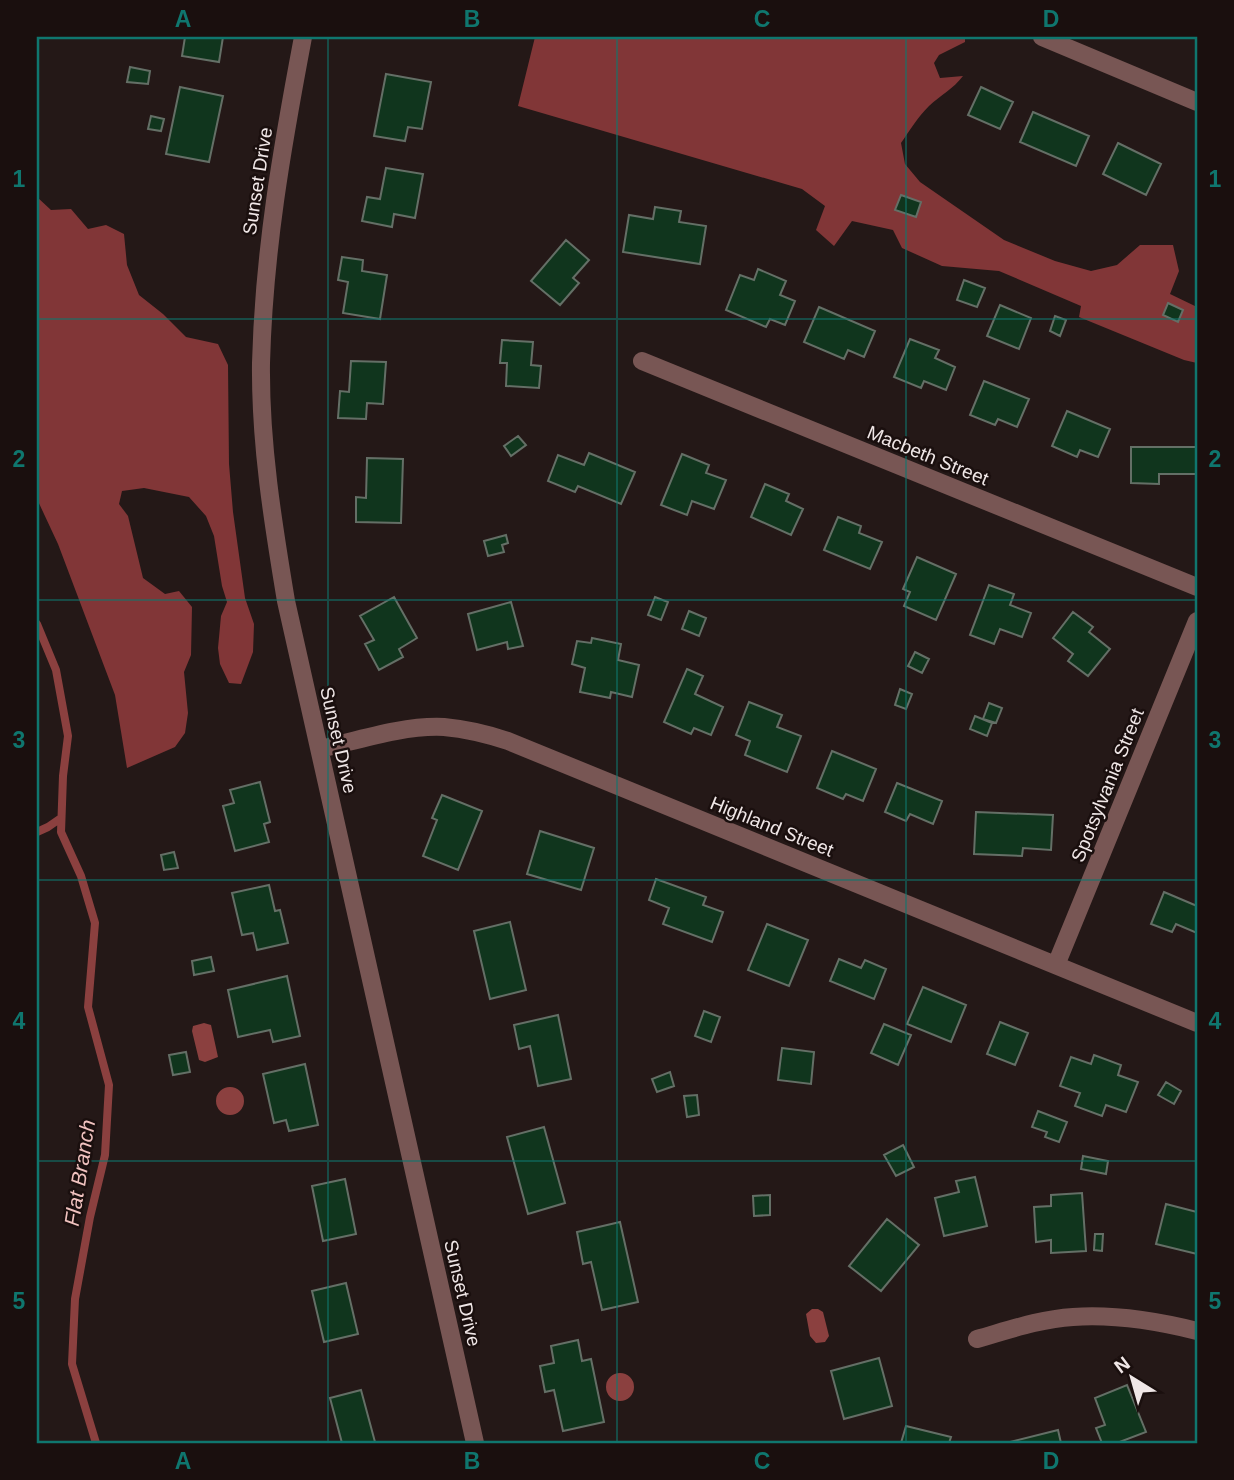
<svg xmlns="http://www.w3.org/2000/svg" width="1234" height="1480" font-family="Helvetica,sans-serif">
<style>
.forest{fill:#813637}
.water{fill:#8b403f}
.lines{fill:none;stroke-linecap:round;stroke-linejoin:round}
.stream{stroke:#8b403f;stroke-width:8}
.building{fill:#10351d;stroke:#646f66;stroke-width:2}
.minor{stroke:#785654;stroke-width:18}
.grid{fill:none;stroke:#0f766e;stroke-width:2;stroke-opacity:0.55}
.labels{text-anchor:middle;stroke-width:5;stroke-linejoin:round;paint-order:stroke}
.street-label{font-size:19px;fill:#f0e7e7;stroke:#1a0f0e}
.water-label{font-size:21px;font-style:italic;fill:#f0c2bf;stroke:#1a0f0e}
.neatline{fill:none;stroke:#0f766e;stroke-width:2.5}
.grid-label{font-size:23px;text-anchor:middle;font-weight:bold;fill:#0f766e}
</style>
<rect width="100%" height="100%" fill="#241817"/>
<path class="forest" d="M535 37H965V42L939 55 934 63 940 78 963 76C953 89 941 95 929 106 918 117 910 130 901 143L905 164 920 182 1004 240 1055 261 1091 271 1117 265 1140 245H1173L1179 271 1170 294 1197 307V363L1184 360 1079 317 1081 306 999 271 942 266 902 248 893 230 852 221 834 246 816 230 825 206 802 189 518 106Z
M37 197 51 210 71 209 88 229 106 225 124 234 127 265 139 295 163 314 186 337 218 344 228 365 229 464 233 512 245 598 254 624 253 652 241 684 229 683 220 664 218 648 221 616 227 602 222 586 214 536 206 516 189 497 144 488 122 491 119 504 128 516 143 578 165 594 179 591 192 607 191 655 184 672 188 713 185 733 175 747 127 768 115 695 58 544 37 499Z"/>
<path class="water" d="M204 1023 211 1025 218 1057 205 1062 199 1060 192 1031 193 1026Z
M216 1101a14 14 0 1 1 28 0a14 14 0 1 1-28 0Z
M812 1309H818L823 1312 829 1336 825 1342 816 1343 810 1336 806 1314Z
M606 1387a14 14 0 1 1 28 0a14 14 0 1 1-28 0Z"/>
<g class="lines">
<path class="stream" d="M37 624 56 670 68 736 63 776 61 832 81 876 95 923 88 1007 109 1085 105 1155 90 1217 75 1299 72 1364 96 1443
M37 832 48 827 61 818"/>
</g>
<path class="building" d="M185 37H223L219 62 182 56Z
M130 67 150 71 148 84 127 82Z
M386 74 431 82 422 129 408 127 405 141 374 136Z
M180 87 223 96 209 162 166 154Z
M981 87 1013 102 1000 129 968 115Z
M1033 112 1089 136 1076 166 1020 142Z
M151 116 164 119 161 131 148 129Z
M1118 143 1161 164 1146 195 1103 174Z
M386 168 423 174 415 218 394 214 392 227 362 221 367 197 380 199Z
M901 195 921 202 916 217 895 210Z
M655 207 681 211 679 222 706 226 700 264 623 252 629 215 653 219Z
M566 240 589 260 573 278 579 283 560 305 531 281Z
M342 257 363 260 362 271 387 275 380 319 343 313 348 282 338 280Z
M758 269 786 281 780 295 795 301 785 325 770 319 766 327 726 310 740 275 754 280Z
M964 280 985 288 977 307 957 300Z
M1168 303 1183 310 1178 322 1163 315Z
M1000 305 1031 318 1019 349 987 336Z
M819 307 875 331 864 357 848 350 844 359 804 342Z
M1055 316 1066 320 1060 336 1050 331Z
M910 339 939 350 935 358 955 367 946 390 924 381 921 388 894 377Z
M502 340 533 342 531 365 541 366 539 388 506 386 507 363H500Z
M351 361 386 362 383 404 367 403 366 419 338 418 340 391 349 392Z
M984 381 1029 399 1017 427 998 419 995 425 970 415Z
M1067 411 1110 429 1098 457 1080 450 1077 457 1052 446Z
M518 436 526 445 511 456 504 446Z
M1131 447H1197V474H1159V484L1131 483Z
M589 453 635 472 621 504 578 486 575 492 548 481 558 455 584 465Z
M682 454 709 465 706 473 726 480 714 509 692 501 687 515 661 505Z
M367 458 403 459 401 523 356 522V497L366 498Z
M765 484 789 494 786 501 803 509 791 535 751 517Z
M838 517 861 526 859 533 882 542 870 569 824 550Z
M506 535 508 543 502 545 504 552 488 556 484 541Z
M917 557 956 574 936 620 904 606 910 592 903 589Z
M989 585 1014 594 1010 605 1031 613 1022 637 1000 629 994 644 970 635Z
M394 597 417 638 399 649 403 657 379 670 365 644 374 640 360 616Z
M655 597 668 602 661 620 648 615Z
M511 602 523 646 508 649 507 642 477 650 468 614Z
M689 611 706 618 699 636 682 629Z
M1073 612 1093 627 1089 632 1110 649 1088 676 1068 661 1073 654 1053 638Z
M592 638 621 644 618 660 639 665 632 697 611 692 610 698 580 692 585 668 572 664 577 641 591 643Z
M915 652 929 659 922 673 908 666Z
M687 669 703 676 695 694 723 707 711 735 694 728 691 734 664 722Z
M900 689 912 694 906 709 895 705Z
M749 702 782 715 777 727 801 736 787 772 745 755 750 741 736 735Z
M989 703 1002 708 996 723 983 719Z
M975 716 992 723 987 736 970 729Z
M832 751 876 769 863 801 846 794 843 799 817 788Z
M260 782 270 822 264 824 269 842 235 851 223 806 234 803 230 790Z
M897 783 942 801 933 824 910 814 906 821 885 812Z
M442 795 482 811 458 870 423 856 437 820 432 818Z
M976 812 1053 815 1051 850 1023 848 1022 856 974 854Z
M540 831 594 848 581 890 527 874Z
M174 852 178 868 164 870 161 855Z
M656 879 706 897 703 905 723 912 712 942 663 924 669 908 649 900Z
M269 885 275 911 280 910 288 943 257 950 253 933 242 935 232 893Z
M1164 892 1197 906V933L1176 924 1172 932 1151 924Z
M510 922 526 990 490 999 474 931Z
M767 924 808 940 789 986 748 970Z
M211 957 214 971 194 975 192 961Z
M839 959 861 968 865 960 886 969 874 999 830 981Z
M287 976 300 1036 273 1042 270 1030 238 1037 228 990Z
M923 987 966 1005 951 1042 907 1024Z
M704 1011 720 1017 711 1042 695 1036Z
M558 1015 571 1079 538 1086 530 1046 519 1049 514 1025Z
M1000 1022 1028 1033 1015 1065 987 1054Z
M884 1024 911 1035 898 1065 871 1053Z
M782 1048 814 1052 811 1084 778 1080Z
M186 1052 190 1072 173 1075 169 1055Z
M1094 1055 1121 1065 1118 1075 1138 1082 1126 1112 1106 1105 1102 1116 1075 1106 1080 1093 1060 1086 1071 1057 1091 1064Z
M305 1064 318 1125 289 1131 286 1120 274 1123 263 1074Z
M670 1072 674 1086 657 1092 652 1079Z
M1166 1082 1181 1091 1174 1104 1158 1095Z
M697 1095 699 1115 687 1117 684 1096Z
M1038 1111 1067 1122 1059 1142 1045 1137 1047 1132 1032 1127Z
M544 1127 565 1203 528 1214 507 1137Z
M903 1145 914 1167 896 1176 884 1155Z
M1083 1156 1108 1161 1106 1174 1081 1169Z
M975 1177 987 1226 944 1236 935 1198 959 1192 956 1181Z
M345 1179 356 1234 323 1241 312 1186Z
M1082 1193 1086 1251 1051 1253V1240L1036 1242 1034 1207 1051 1206V1195Z
M770 1195V1215L754 1216 753 1196Z
M1166 1204 1197 1212V1254L1156 1244Z
M887 1219 919 1245 881 1291 849 1266Z
M620 1222 638 1302 602 1310 591 1262 583 1264 577 1232Z
M1095 1234H1103L1102 1251 1094 1250Z
M346 1283 358 1334 324 1342 312 1291Z
M578 1340 582 1361 591 1359 604 1422 563 1431 554 1390 545 1392 540 1366 554 1363 551 1346Z
M879 1358 892 1406 844 1419 831 1371Z
M1127 1385 1146 1432 1117 1443H1102L1096 1428 1105 1425 1095 1398Z
M361 1390 375 1442 342 1443 330 1398Z
M906 1426 951 1437 949 1443H901Z
M1058 1430 1061 1443H1006Z"/>
<g class="lines">
<path class="minor" d="M303 37C282 148 264 250 261 363 260 443 273 523 286 601L475 1443
M1042 37 1197 102
M642 361 1197 587
M320 749C359 740 404 725 444 727 466 729 487 734 508 741L1197 1023
M1056 965 1197 621
M977 1339C1009 1330 1040 1319 1073 1317 1115 1314 1157 1321 1197 1331"/>
</g>
<path class="grid" d="M328 37V1443M617 37V1443M906 37V1443M37 319H1197M37 600H1197M37 880H1197M37 1161H1197"/>
<g class="labels">
<g class="street-label">
<text transform="translate(257 181) rotate(-81)" y="7">Sunset Drive</text>
<text transform="translate(928 455) rotate(22)" y="7">Macbeth Street</text>
<text transform="translate(339 740) rotate(77)" y="7">Sunset Drive</text>
<text transform="translate(1107 785) rotate(-68)" y="7">Spotsylvania Street</text>
<text transform="translate(772 826) rotate(22)" y="7">Highland Street</text>
<text transform="translate(463 1293) rotate(77)" y="7">Sunset Drive</text>
</g>
<g class="water-label">
<text transform="translate(80 1173) rotate(-81)" y="7">Flat Branch</text>
</g>
</g>
<rect width="1234" height="1480" fill="none" stroke="#1a0f0e" stroke-width="77"/>
<g transform="translate(1132 1378) rotate(323)" stroke="#1a0f0e" stroke-width="5" paint-order="stroke">
<path d="M0-5L12 26L0 18L-12 26Z" fill="#f0e7e7"/>
<text y="-10" font-size="19" font-weight="bold" text-anchor="middle" fill="#f0e7e7">N</text>
</g>
<rect x="38" y="38" width="1158" height="1404" class="neatline"/>
<g class="grid-label">
<text x="183" y="27">A</text>
<text x="472" y="27">B</text>
<text x="762" y="27">C</text>
<text x="1051" y="27">D</text>
<text x="19" y="187">1</text>
<text x="1215" y="187">1</text>
<text x="19" y="467">2</text>
<text x="1215" y="467">2</text>
<text x="19" y="748">3</text>
<text x="1215" y="748">3</text>
<text x="19" y="1029">4</text>
<text x="1215" y="1029">4</text>
<text x="19" y="1309">5</text>
<text x="1215" y="1309">5</text>
<text x="183" y="1469">A</text>
<text x="472" y="1469">B</text>
<text x="762" y="1469">C</text>
<text x="1051" y="1469">D</text>
</g>
</svg>
